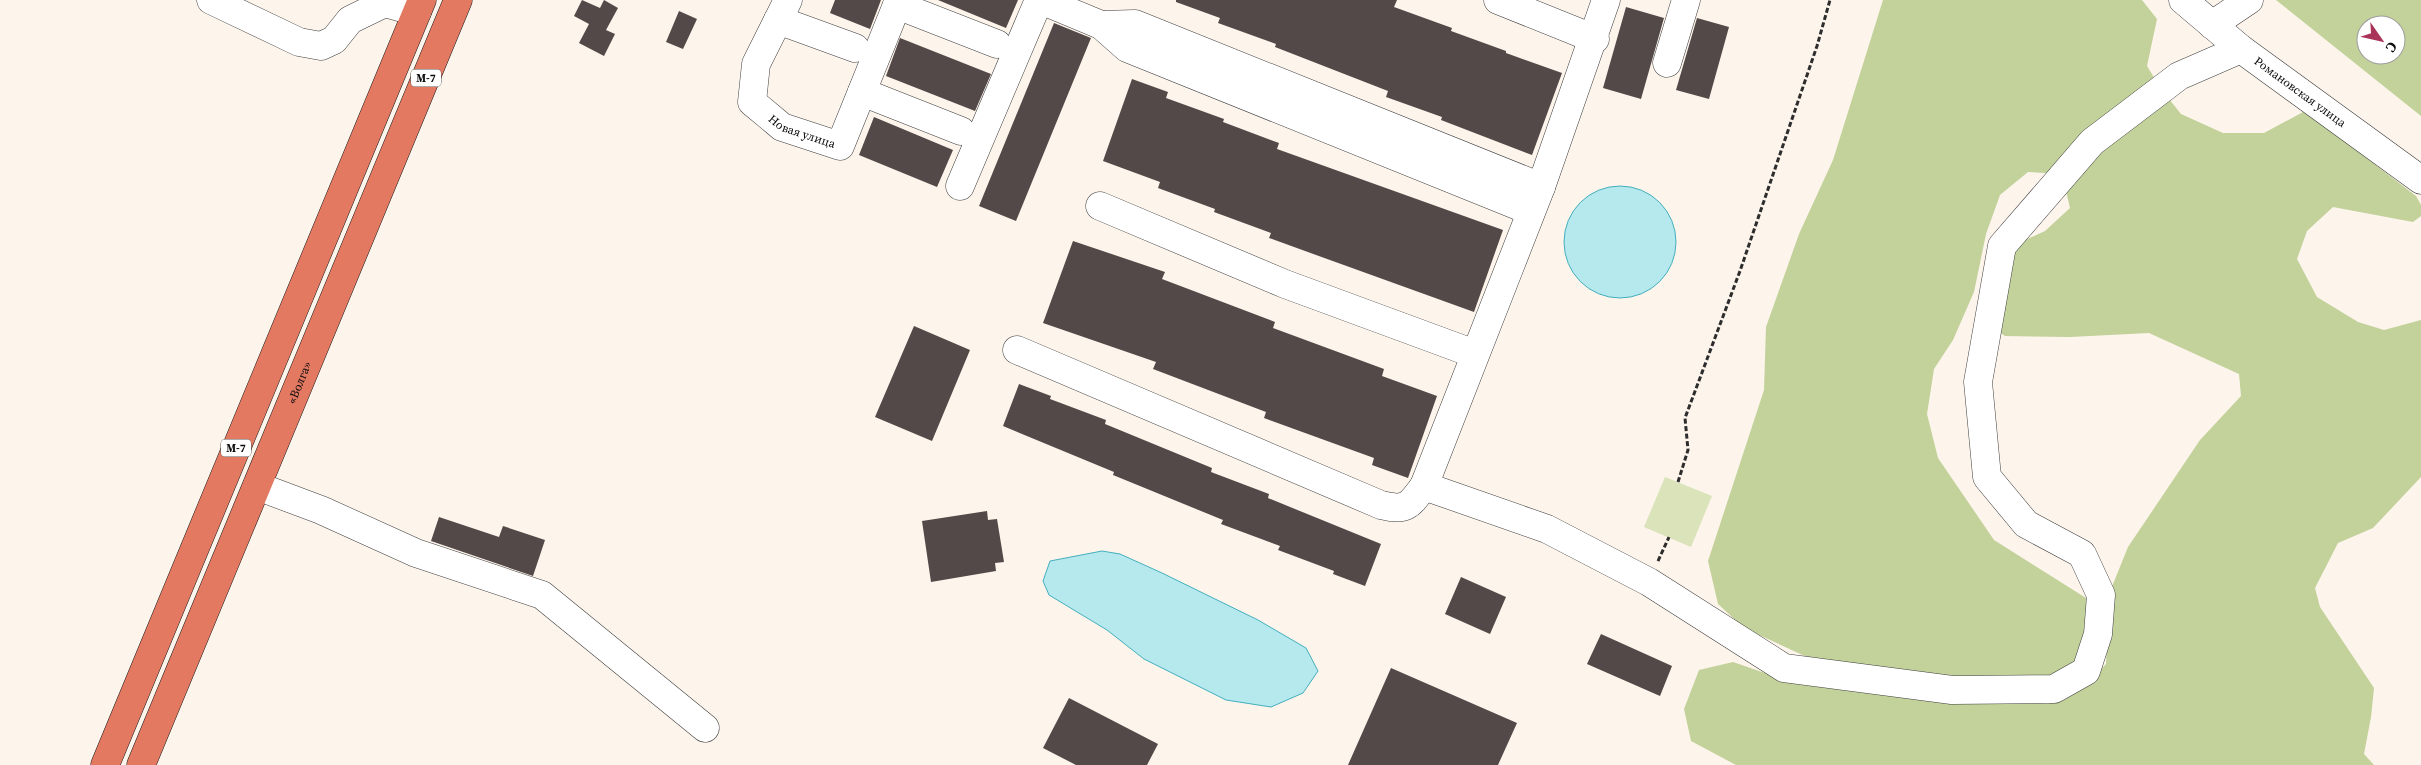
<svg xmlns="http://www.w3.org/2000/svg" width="2421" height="765" font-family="'Source Serif 4',serif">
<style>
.green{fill:#dae3b9}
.forest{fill:#c2d29a;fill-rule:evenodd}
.water{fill:#b5e9ee;stroke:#44afbd}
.building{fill:#524948}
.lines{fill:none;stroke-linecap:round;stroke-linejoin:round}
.minor-casing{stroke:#3e3e3e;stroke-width:29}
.highway-casing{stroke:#1c1c1c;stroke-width:29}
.path{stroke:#2d2d2d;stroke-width:3;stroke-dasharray:5 2.5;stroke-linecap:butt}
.minor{stroke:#fff;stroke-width:28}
.highway{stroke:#e47962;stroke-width:28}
.labels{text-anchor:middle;stroke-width:5;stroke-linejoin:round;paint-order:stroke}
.shield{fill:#fff;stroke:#545454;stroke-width:1}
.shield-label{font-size:11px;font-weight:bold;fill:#0b0b0b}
.street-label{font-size:12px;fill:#0b0b0b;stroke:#fff}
</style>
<rect width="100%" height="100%" fill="#fdf4eb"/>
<path class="green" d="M1665 477 1712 496 1691 547 1644 527Z"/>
<path class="forest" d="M1883 0H2142L2157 19 2147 66 2161 89 2181 114 2223 133H2264L2305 111 2416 196 2421 205V216L2413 222 2333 207 2307 231 2297 259 2317 297 2358 322 2384 330 2421 320V477L2373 528 2338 543 2315 588 2320 607 2374 688 2371 717 2364 754 2374 765H1736L1691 741 1684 709 1699 670 1733 662 1785 680 1922 696 2048 704 2086 685 2106 664 2109 594 2128 547 2200 440 2241 396 2239 374 2149 333 2070 337 2005 336 1990 326 2012 252 2023 241 2045 231 2070 208 2062 174 2028 172 2000 195 1986 234 1974 292 1953 340 1934 369 1927 414 1938 458 1994 540 2086 598 2092 630 2078 671 2037 678 1992 682 1807 657 1744 628 1718 604 1708 561 1764 390 1766 327 1799 234 1833 160Z
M2276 0H2421V116ZM2366 25H2396V55H2366Z"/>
<path class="water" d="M1564 242a56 56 0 1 1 112 0a56 56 0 1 1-112 0Z
M1102 551 1120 554 1162 573 1258 620 1306 648 1318 671 1303 693 1271 707 1226 700 1144 659 1107 630 1049 595 1043 581 1050 561Z"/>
<path class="building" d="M582 0 600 8 604 0 618 8 606 30 615 34 604 56 579 43 589 24 574 16Z
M835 0H881L870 29 830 13Z
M938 0H1018L1006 28Z
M1176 0H1397L1394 7 1452 28 1451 31 1506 51V53L1562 73 1532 155 1441 120 1442 117 1386 97 1388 91 1275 47 1276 44 1218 23 1220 18 1176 2Z
M1626 7 1664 18 1641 99 1603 88Z
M679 11 697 19 683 49 666 42Z
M1697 18 1729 27 1709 99 1676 90Z
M1054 23 1091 38 1016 221 979 206Z
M900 38 991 74 975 111 886 76Z
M1132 79 1168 92 1166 98 1224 119 1223 122 1279 143 1277 149 1503 230 1474 312 1269 238 1271 233 1214 212 1215 209 1158 188 1160 182 1103 161Z
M874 117 953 150 937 187 859 155Z
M1073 241 1165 272 1162 279 1275 322 1273 328 1384 369 1382 376 1437 396 1408 478 1372 465 1374 458 1264 418 1266 412 1153 369 1156 362 1043 323Z
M914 326 970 350 932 441 875 417Z
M1019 384 1051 396 1050 399 1106 420 1105 424 1212 468 1211 472 1269 494 1268 498 1381 544 1365 586 1333 574 1334 571 1278 550 1280 546 1221 524 1223 520 1113 475 1114 472 1003 426Z
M987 511 988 520 997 519 1004 562 995 563 996 571 931 582 922 521Z
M439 517 499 537 503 526 545 540 533 576 431 541Z
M1461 577 1506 597 1490 634 1445 614Z
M1601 634 1672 666 1660 696 1587 664Z
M1391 668 1517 723 1498 765H1348Z
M1069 698 1158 744 1147 765H1076L1043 748Z"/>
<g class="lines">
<g class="minor-casing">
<g id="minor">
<path d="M211 0 299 42 321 46 334 40 350 20 385 3 417 12"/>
<path id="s1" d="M788 0 756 64 752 102 782 127 840 146 899 0"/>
<path d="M1041 0 1101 25 1127 48 1531 211"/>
<path d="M1498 0 1595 39"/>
<path id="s2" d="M2183 0 2241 49 2421 180"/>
<path d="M897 5 997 44"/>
<path d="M778 20 855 48"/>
<path d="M1101 25 1135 24 1541 187"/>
<path d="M2212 25 2249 0"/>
<path d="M1667 63 1686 0"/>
<path d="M862 92 961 131"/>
<path d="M960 186 1039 0"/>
<path d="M1100 206 1285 284 1475 354"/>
<path d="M1017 350 1381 505C1407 511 1409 506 1424 486L1541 187 1606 0"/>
<path d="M257 486 321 510 416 553 542 595 705 728"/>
<path d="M1424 486 1547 529 1649 582 1784 668 1952 690 2054 689 2086 671 2098 634 2101 595 2082 554 2026 524 1987 477 1978 382 2002 246 2092 142 2179 76 2241 49"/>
</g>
</g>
<g class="highway-casing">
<g id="highway">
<path d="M105 765 422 0"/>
<path id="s3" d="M141 765 458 0"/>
</g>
</g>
<path class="path" d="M1678 482 1688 450 1685 418 1740 271 1817 46 1830 0
M1658 561 1669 537"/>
<use href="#minor" class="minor"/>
<use href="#highway" class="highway"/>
</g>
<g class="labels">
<g class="shield">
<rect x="411" y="69.5" width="30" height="17" rx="4"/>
<rect x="221" y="439.5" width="30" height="17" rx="4"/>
</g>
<g class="shield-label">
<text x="426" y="82">М-7</text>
<text x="236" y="452">М-7</text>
</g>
<g class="street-label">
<text dy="4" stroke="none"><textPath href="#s2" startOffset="149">Романовская улица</textPath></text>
<text dy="4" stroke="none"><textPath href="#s1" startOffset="169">Новая улица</textPath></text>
<text dy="4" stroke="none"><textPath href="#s3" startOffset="414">«Волга»</textPath></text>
</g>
</g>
<g transform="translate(2381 40) rotate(124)"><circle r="24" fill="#ffffff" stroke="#9d9d9d"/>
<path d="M0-4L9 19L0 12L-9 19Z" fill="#aa335a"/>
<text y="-8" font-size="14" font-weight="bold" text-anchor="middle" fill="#0b0b0b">С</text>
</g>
</svg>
